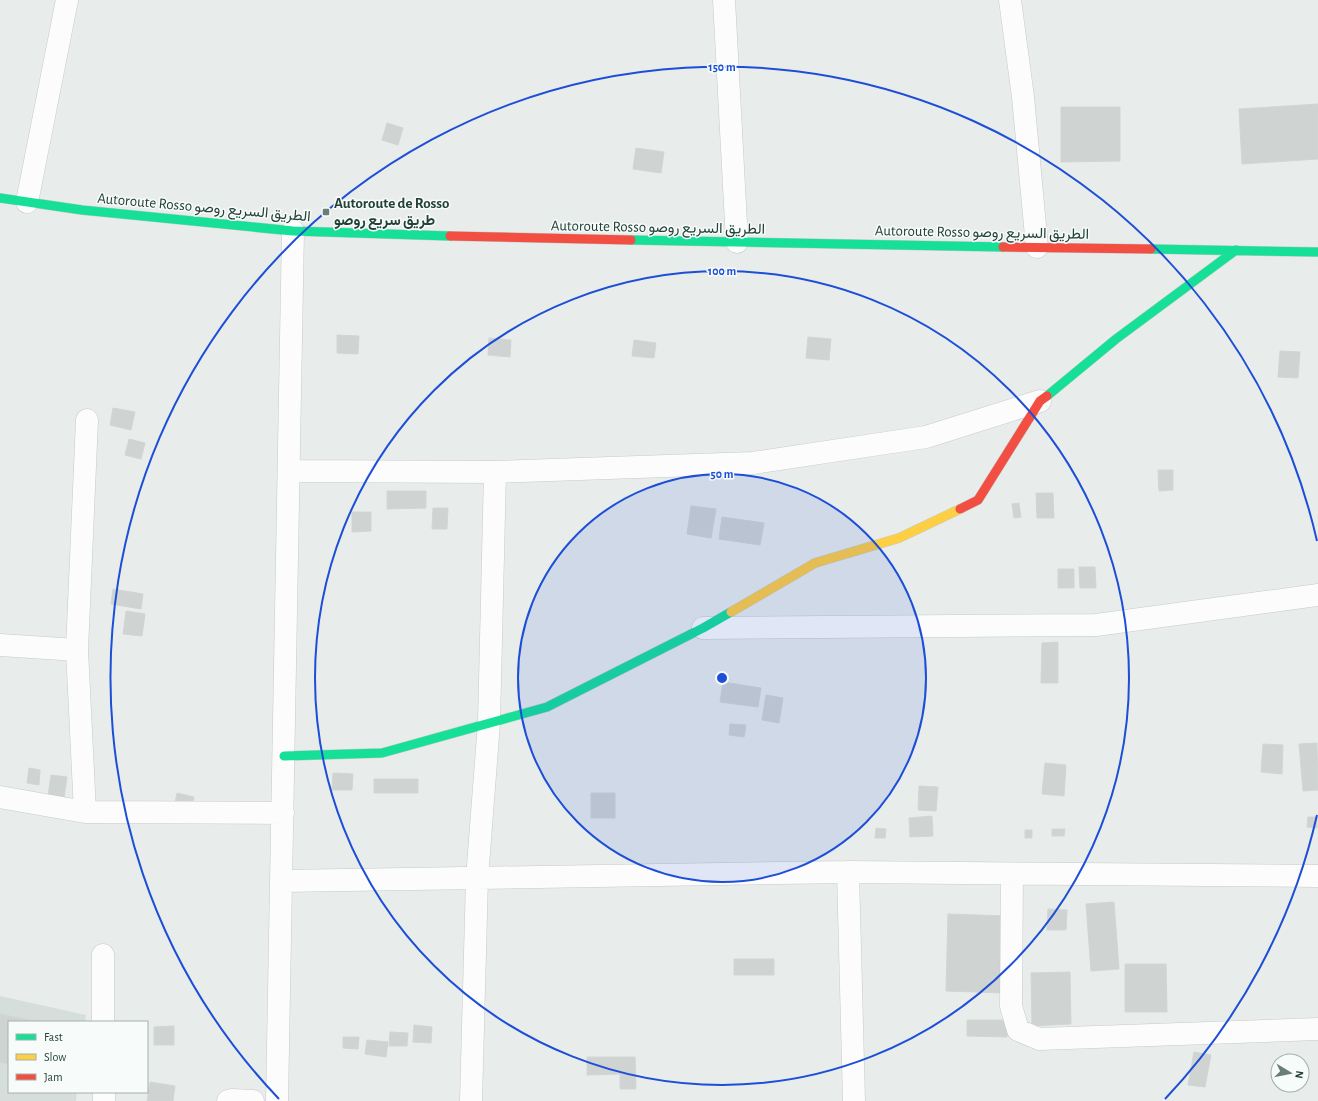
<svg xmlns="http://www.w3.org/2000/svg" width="1318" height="1101" font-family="'Alegreya Sans',Vazirmatn,sans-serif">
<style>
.built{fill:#d6dedb}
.building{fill:#cfd4d2;stroke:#d1d6d4}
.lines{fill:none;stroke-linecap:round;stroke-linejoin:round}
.street-casing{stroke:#c5cac8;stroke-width:23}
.fast-casing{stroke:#c3cbc8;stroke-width:10}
.slow-casing{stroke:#c3cbc8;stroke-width:10}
.jam-casing{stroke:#c3cbc8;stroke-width:10}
.street{stroke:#fcfcfc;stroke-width:22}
.fast{stroke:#16e098;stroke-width:9}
.slow{stroke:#ffcf43;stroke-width:9}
.jam{stroke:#f24e42;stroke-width:9}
.ring{fill:none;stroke:#1d4ed8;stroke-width:2}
.poi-dot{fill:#697e78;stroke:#f7fbf9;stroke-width:1.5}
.labels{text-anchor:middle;stroke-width:3;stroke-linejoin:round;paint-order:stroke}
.poi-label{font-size:15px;font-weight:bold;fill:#24423a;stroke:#f7fbf9;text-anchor:start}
.street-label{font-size:15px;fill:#24423a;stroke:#f7fbf9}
.centre{fill:#1d4ed8;stroke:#f7fbf9;stroke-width:2}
.ring-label{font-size:12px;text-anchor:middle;font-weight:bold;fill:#1d4ed8;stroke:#f7fbf9;stroke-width:3;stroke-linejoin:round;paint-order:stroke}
</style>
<rect width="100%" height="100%" fill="#e8edeb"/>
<path class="built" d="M0 996 86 1015 85 1022H9V1092H77L76 1101H0Z"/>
<path class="building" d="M1318 104V159L1242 164 1239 109Z
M1061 107H1120V161L1061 162Z
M387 123 403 128 398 145 382 140Z
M636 148 664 152 661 173 633 169Z
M337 335 359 336 358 354 337 353Z
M808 337 831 339 829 360 806 358Z
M489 338 511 340 510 357 488 355Z
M634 340 656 343 654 358 632 356Z
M1280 351 1300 352 1298 378 1278 377Z
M113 408 135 412 131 430 110 425Z
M129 439 145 443 141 459 125 455Z
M1158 470H1173V490L1159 491Z
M387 491H426V508L387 509Z
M1036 493H1053L1054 518H1037Z
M1019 503 1021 517 1014 518 1012 504Z
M691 506 716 509 711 538 687 534Z
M433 508H448L447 529H432Z
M352 512H371V531L352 532Z
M722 517 764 523 760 545 719 539Z
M1079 567H1095L1096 588H1080Z
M1058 569H1074V588H1058Z
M113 589 143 594 141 609 111 604Z
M126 611 145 614 142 636 123 634Z
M1058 642V683H1041L1042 643Z
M723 682 761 688 758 707 720 702Z
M766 695 783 698 779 723 762 720Z
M730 724 746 725 744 737 729 735Z
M1317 743 1318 790 1303 791 1299 744Z
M1263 744 1283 745 1282 774 1261 772Z
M1045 763 1066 765 1064 796 1042 794Z
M29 768 40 770 39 785 27 783Z
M333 773 353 774 352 790H332Z
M51 775 67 777 64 798 48 796Z
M374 779H418V793H374Z
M919 786 938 787 936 811 918 810Z
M177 793 194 797 192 812 174 808Z
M591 793H615V818H591Z
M932 816 933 836 910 837 909 818Z
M1308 817H1317V828L1307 827Z
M876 828 886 829 885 838H875Z
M1052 829H1065L1064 836H1052Z
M1025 830H1032V838H1025Z
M1114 902 1119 969 1091 971 1086 904Z
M1048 909 1067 910 1066 930H1047Z
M948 914 1005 916 1002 993 946 991Z
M734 959H774V975H734Z
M1125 964H1166L1167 1012H1125Z
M1070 972 1071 1024 1032 1026 1031 973Z
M0 1014 39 1022H9V1064L0 1062Z
M967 1020H1008L1007 1037 967 1036Z
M414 1025 432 1027 431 1043 413 1042Z
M174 1026V1045H154V1027Z
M390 1032 408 1033 407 1046H389Z
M343 1037H359L358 1049 343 1048Z
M367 1040 388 1042 386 1057 365 1054Z
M1194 1052 1211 1055 1205 1087 1188 1085Z
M587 1057H635L636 1089H620V1074L587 1075Z
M150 1082 175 1086 173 1101H147Z"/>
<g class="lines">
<g class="street-casing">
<path id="street" d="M724 0 737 242
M1010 0 1023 97 1037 247
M27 202 67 0
M289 471 495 472 753 463 926 437 1040 401
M703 628 1096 625 1318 595
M0 645 77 650
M0 797 85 812 283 813
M85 812 77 650 87 420
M848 872 854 1101
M1012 874 1011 1006 1018 1030 1039 1039 1318 1029
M282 881 848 872 1318 876
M103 955V1022
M104 1092V1101
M228 1101 232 1100 253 1101
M277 1101 293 231
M471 1101 477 878 489 723 495 472"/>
</g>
<g class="fast-casing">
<path id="fast" d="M0 198 82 210 293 231 450 236
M631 240 1003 247
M1151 249 1318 252
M1047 396 1116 339 1236 250
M284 756 382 753 547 707 703 628 731 612"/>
</g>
<g class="slow-casing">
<path id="slow" d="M731 612 815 563 899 538 960 509"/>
</g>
<g class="jam-casing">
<path id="jam" d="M450 236 631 240
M1003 247 1151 249
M960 509 978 500 1040 401 1047 396"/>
</g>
<use href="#street" class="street"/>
<use href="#fast" class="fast"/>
<use href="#slow" class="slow"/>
<use href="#jam" class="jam"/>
</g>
<circle cx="722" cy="678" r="204" fill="#1d4ed8" fill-opacity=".12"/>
<g class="ring">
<circle cx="722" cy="678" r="204"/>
<circle cx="722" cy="678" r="407"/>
<path d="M1317 815A611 611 0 0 1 1165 1099M279 1099A611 611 0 1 1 1317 541"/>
</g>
<rect class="poi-dot" x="322" y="208" width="8" height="8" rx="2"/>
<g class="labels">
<g class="poi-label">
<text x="334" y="208">Autoroute de Rosso<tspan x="334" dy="17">طريق سريع روصو</tspan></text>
</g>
<g class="street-label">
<text transform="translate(204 207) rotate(5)" y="5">Autoroute Rosso الطريق السريع روصو</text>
<text transform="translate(658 227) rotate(1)" y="5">Autoroute Rosso الطريق السريع روصو</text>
<text transform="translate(982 232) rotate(1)" y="5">Autoroute Rosso الطريق السريع روصو</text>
</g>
</g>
<circle cx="722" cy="678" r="6" class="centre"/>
<g class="ring-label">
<text x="722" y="71">150 m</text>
<text x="722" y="275">100 m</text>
<text x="722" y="478">50 m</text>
</g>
<rect x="8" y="1021" width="140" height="72" fill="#f7fbf9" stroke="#a3b1ad"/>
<rect x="16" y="1034" width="20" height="6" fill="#16e098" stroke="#a3b1ad"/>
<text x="44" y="1041" font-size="12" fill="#24423a">Fast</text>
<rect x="16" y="1054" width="20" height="6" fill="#ffcf43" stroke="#a3b1ad"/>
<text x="44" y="1061" font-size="12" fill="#24423a">Slow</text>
<rect x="16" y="1074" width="20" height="6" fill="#f24e42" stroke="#a3b1ad"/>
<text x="44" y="1081" font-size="12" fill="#24423a">Jam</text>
<g transform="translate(1290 1073) rotate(100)"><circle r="19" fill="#f7fbf9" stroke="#a3b1ad"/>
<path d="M0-3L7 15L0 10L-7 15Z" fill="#697e78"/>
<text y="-6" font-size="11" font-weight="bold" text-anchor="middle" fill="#24423a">N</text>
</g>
</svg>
